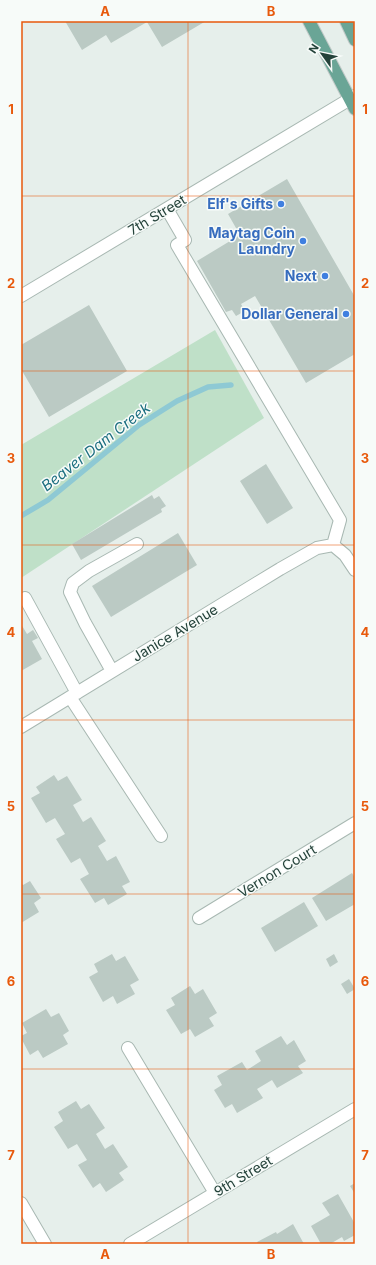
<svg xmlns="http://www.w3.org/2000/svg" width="376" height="1265" font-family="Inter,sans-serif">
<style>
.green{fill:#bfe0c8}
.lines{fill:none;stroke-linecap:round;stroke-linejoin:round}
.stream{stroke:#8ec9d4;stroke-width:5.5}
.building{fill:#bbcac4}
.minor-casing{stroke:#a8b8b2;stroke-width:14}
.major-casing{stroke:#c2cac8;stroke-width:14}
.minor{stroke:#fff;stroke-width:12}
.major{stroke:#6aa596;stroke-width:12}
.grid{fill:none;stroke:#e8590c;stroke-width:1;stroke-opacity:0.55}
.shop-dot{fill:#3f7fe0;stroke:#f7fbf9;stroke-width:1.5}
.labels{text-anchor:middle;stroke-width:3;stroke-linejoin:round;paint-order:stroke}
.shop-label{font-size:14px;font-weight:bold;fill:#366cbe;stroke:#f7fbf9;text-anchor:end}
.street-label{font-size:14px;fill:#24423a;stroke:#f7fbf9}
.water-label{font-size:15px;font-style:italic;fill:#1c6f80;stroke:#f7fbf9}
.neatline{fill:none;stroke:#e8590c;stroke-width:1.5}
.grid-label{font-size:13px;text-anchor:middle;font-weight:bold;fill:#e8590c}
</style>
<rect width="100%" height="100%" fill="#e6efeb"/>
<path class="green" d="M215 330 264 418 21 578V445Z"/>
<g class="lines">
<path class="stream" d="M21 516 48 500 139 425 177 401 208 387 231 385"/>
</g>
<path class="building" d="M65 21H206L162 47 147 22 111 43 106 35 82 50Z
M287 179 355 297V354L306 383 255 296 241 304 245 311 236 316 232 310 226 312 197 261 240 235 228 214Z
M89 305 127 371 49 417 21 369V345Z
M266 464 293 508 267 524 240 481Z
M152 495 154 499 159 496 166 506 161 509 162 512 81 560 72 544Z
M178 533 197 565 111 617 92 586Z
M21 624 27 634 33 630 38 638 32 641 42 659 21 671Z
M54 775 58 781 67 776 82 800 73 805 83 822 91 817 106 841 98 846 107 861 116 856 130 882 122 886 127 894 108 905 104 898 95 903 80 879 89 874 80 858 71 863 56 839 65 834 55 818 46 823 31 798 40 793 36 787Z
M352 873 355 878V904L326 921 312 898Z
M30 881 41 898 34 903 39 912 21 923V883L23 885Z
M304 902 318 926 275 952 261 928Z
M112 954 116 961 125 956 139 980 130 985 135 994 117 1004 113 996 103 1002 89 977 98 972 94 964Z
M334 954 338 962 330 967 326 959Z
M349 979 355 989 347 994 341 984Z
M190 986 195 994 203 989 217 1013 209 1018 214 1026 195 1037 190 1029 181 1034 166 1010 175 1005 171 998Z
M46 1009 51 1017 59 1013 69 1031 63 1035 68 1044 43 1058 38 1050 30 1055 21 1038V1036L27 1033 22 1023Z
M281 1036 287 1045 294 1040 306 1061 298 1066 303 1073 277 1088 272 1080 257 1089 263 1098 237 1113 232 1104 225 1108 214 1090 222 1085 217 1076 242 1062 247 1070 261 1061 255 1051Z
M76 1101 81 1109 89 1104 105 1128 96 1134 105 1149 113 1144 128 1167 119 1173 124 1180 106 1192 100 1183 93 1188 78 1165 87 1160 77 1144 68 1149 54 1127 63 1121 58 1112Z
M355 1183V1194L350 1186Z
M338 1194 355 1224V1235L344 1241 342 1237 330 1244H321L311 1226 330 1215 322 1203Z
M293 1224 304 1244H258L257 1242 276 1232 277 1234Z"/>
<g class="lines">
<g class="minor-casing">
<path id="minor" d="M167 209 185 240 177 245 340 520 333 545
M21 296 355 96
M333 545 345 555 355 570
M25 598 77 693
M112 671 85 623 70 592 73 583 89 571 137 544
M70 697 161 836
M21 727 280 569 317 548 333 545
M199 918 355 823
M128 1048 215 1193
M21 1203 45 1244
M130 1244 355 1109"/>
</g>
<g class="major-casing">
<path id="major" d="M309 21 355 109
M346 21 355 40"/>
</g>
<use href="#minor" class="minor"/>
<use href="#major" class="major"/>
</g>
<path class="grid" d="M188 21V1244M21 196H355M21 371H355M21 545H355M21 720H355M21 894H355M21 1069H355"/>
<g class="shop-dot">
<circle cx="281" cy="204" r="4"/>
<circle cx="303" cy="241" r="4"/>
<circle cx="325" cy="276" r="4"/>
<circle cx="346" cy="314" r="4"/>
</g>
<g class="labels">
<g class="shop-label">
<text x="273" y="209">Elf's Gifts</text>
<text x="295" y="238">Maytag Coin<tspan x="295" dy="16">Laundry</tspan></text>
<text x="317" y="281">Next</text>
<text x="338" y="319">Dollar General</text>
</g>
<g class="street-label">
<text transform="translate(157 215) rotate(-31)" y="5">7th Street</text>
<text transform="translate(175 633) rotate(-31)" y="5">Janice Avenue</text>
<text transform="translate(277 871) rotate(-31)" y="5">Vernon Court</text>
<text transform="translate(243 1176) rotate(-31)" y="5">9th Street</text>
</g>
<g class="water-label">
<text transform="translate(96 447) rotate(-38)" y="5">Beaver Dam Creek</text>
</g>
</g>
<rect width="376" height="1265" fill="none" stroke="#f7fbf9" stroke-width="44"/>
<g transform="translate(322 54) rotate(303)" stroke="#f7fbf9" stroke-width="3" paint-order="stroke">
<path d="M0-3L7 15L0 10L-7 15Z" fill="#24423a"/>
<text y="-6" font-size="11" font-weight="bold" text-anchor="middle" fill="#24423a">N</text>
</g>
<rect x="22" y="22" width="332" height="1221" class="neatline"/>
<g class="grid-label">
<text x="105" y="16">A</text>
<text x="271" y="16">B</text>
<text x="11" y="114">1</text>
<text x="365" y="114">1</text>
<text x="11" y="288">2</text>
<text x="365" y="288">2</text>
<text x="11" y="463">3</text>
<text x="365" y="463">3</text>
<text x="11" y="637">4</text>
<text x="365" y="637">4</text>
<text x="11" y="811">5</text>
<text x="365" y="811">5</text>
<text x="11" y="986">6</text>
<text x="365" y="986">6</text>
<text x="11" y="1160">7</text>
<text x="365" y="1160">7</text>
<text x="105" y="1259">A</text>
<text x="271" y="1259">B</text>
</g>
</svg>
